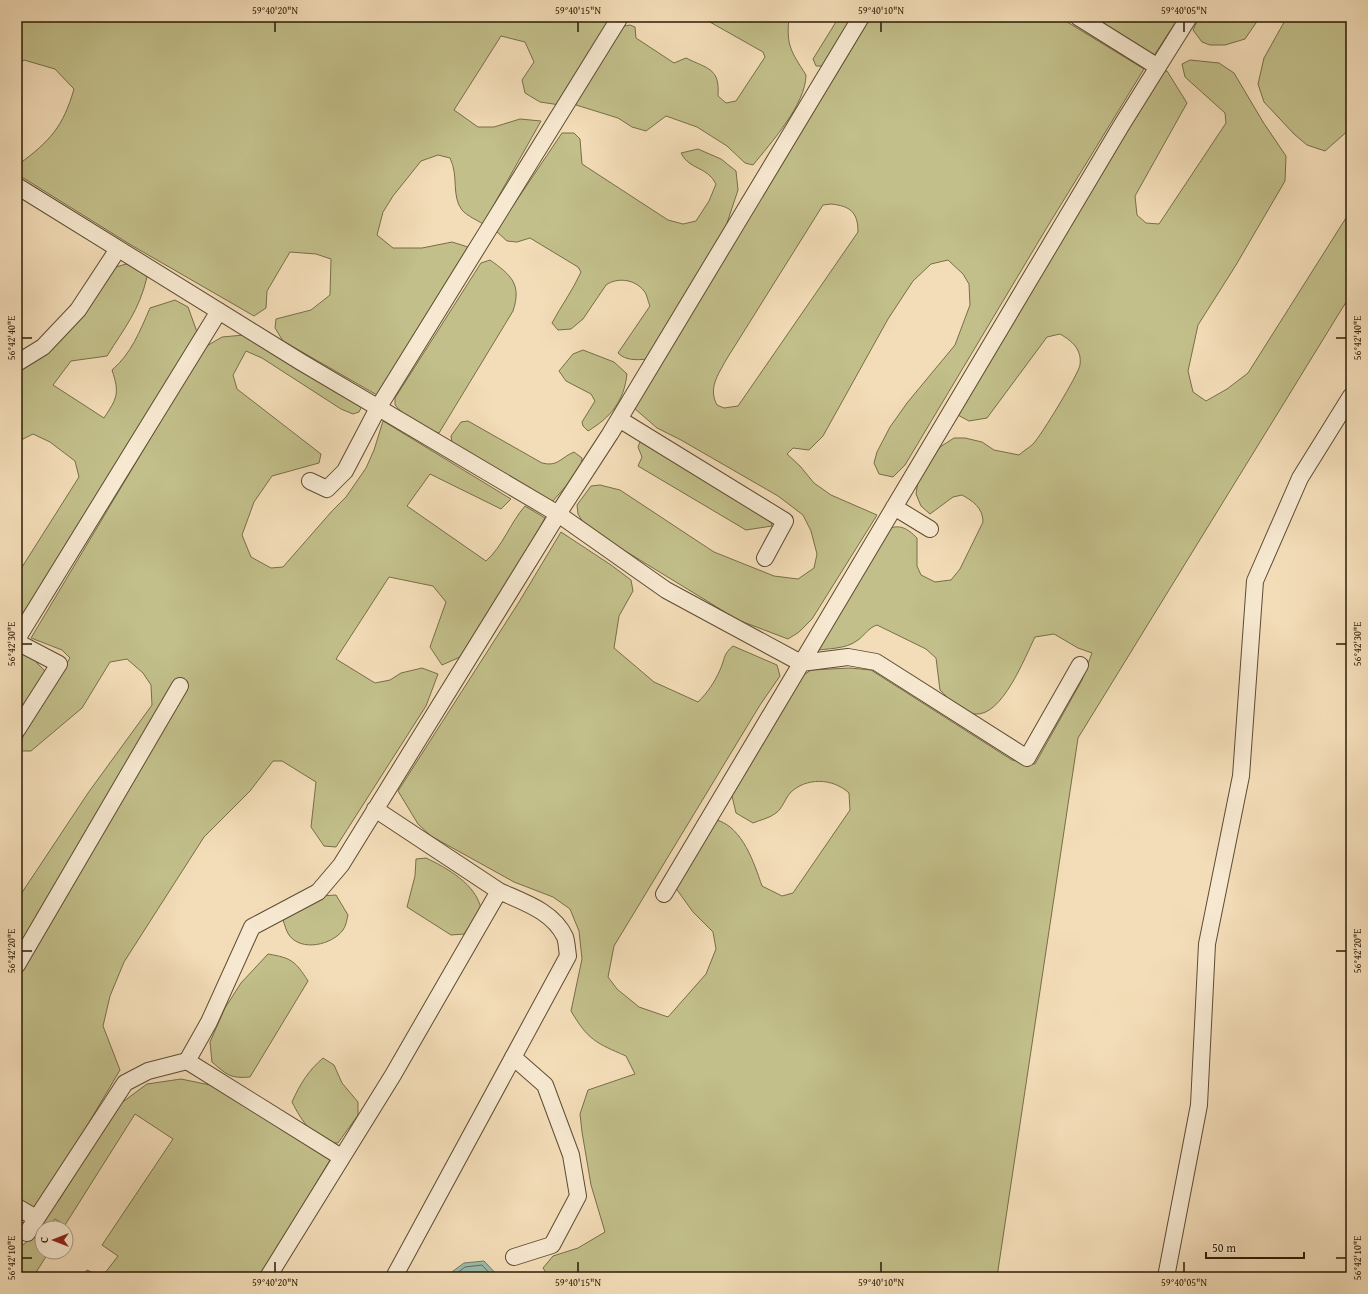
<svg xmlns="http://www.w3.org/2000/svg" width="1368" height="1294" font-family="'Gentium Book Plus',serif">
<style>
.green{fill:#c2bf8a;stroke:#776e48;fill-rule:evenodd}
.water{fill:#9bbcac;stroke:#6f7c69}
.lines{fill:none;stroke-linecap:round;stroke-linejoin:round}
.shore{stroke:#646c58;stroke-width:1}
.minor-casing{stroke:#5e4c32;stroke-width:18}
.minor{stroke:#f7e9d1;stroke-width:16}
.ticks{fill:none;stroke:#2c1c05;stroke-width:1.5}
.neatline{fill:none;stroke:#2c1c05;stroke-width:1.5}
.ticks-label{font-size:10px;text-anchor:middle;fill:#2c1c05}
</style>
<rect width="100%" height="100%" fill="#f3ddb8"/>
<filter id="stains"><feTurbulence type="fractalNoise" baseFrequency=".005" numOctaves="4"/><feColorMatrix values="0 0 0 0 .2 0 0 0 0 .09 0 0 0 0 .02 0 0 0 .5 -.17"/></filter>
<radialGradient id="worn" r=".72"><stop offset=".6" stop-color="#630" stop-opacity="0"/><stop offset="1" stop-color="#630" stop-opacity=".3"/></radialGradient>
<path class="green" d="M17 17H607L610 21 560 105 540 102 525 93 522 80 534 62 525 42 501 36 454 110 478 127H494L520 119 541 121 483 224C477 220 467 216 462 210 451 196 459 176 450 158L438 155 421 161 393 196 383 212 377 235 393 248H422L452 242 468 247 377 395 283 341 275 328 276 319 311 310 330 295 331 259 316 254 290 252 267 291 266 308 254 316 131 245 17 174 19 164C50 141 63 127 74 89L55 69 24 60 17 66Z
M701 17H789C786 46 791 51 806 75 806 104 770 144 753 165L745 163 727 146 697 127 666 116 646 131 632 127 618 118 576 105 575 100 619 27 630 25 635 27 636 38 674 63 686 58C708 69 720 68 718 96L726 103 736 101 765 57 763 52Z
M839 17H853L824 66H816L813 59Z
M871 17H1059L1144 69 1046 229 905 465 893 477 879 474 874 463 877 452 890 427 907 403 955 345 970 305 969 284 963 274 948 260 931 264 913 281 888 319 823 436 809 450 793 448 787 454 800 466 814 483 831 495 877 515 812 619 799 632 788 639 738 620 586 527 578 514 577 505 591 486 600 485 620 490 714 552 774 576 798 579 814 568 817 554 811 531 803 515 778 496 681 440 657 428 634 408ZM831 204C850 206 858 212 858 232L738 406 724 408 717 405C708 388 718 375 726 360L823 205Z
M1088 17H1179L1153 57Z
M1199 17H1260L1245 39 1225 45H1210L1202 42 1193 30Z
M1287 17H1351V128L1325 151 1307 145 1294 134 1264 102 1258 84 1264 58Z
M1190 60 1219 63 1234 73 1263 122 1286 156 1285 181 1236 265 1198 325 1188 371 1193 392 1206 401 1227 389 1248 373 1351 210V294L1078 738 997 1277H549L543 1268 553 1256 578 1248 605 1232 591 1185 582 1132 580 1114 588 1090 635 1074 626 1056C596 1043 588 1040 571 1011L582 959 579 931 570 909 553 897 514 882 431 836 418 824 398 791 519 602 561 532 611 565 631 580 633 591 619 616 614 648 654 682 698 702C708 692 714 683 720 670 725 659 723 654 733 646L777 665 780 676 760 705 614 946 608 977 617 989 639 1007 668 1017 706 974 716 949 713 932 693 912 675 887 717 820C743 828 754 863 762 886L782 896 793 893 850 810 849 793C833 778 806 777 790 793 785 799 782 809 776 813 770 818 760 820 753 823L736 813 732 796 798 679 811 670 850 668 871 670 1012 760 1035 764 1082 680 1092 653 1078 648 1054 634 1035 637C1025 657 1002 717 975 714 961 713 949 699 940 690L936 658 926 649 877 625C868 628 865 635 858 640 845 650 827 648 812 651L887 529C900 524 907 528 917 538V566L921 575 935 582 951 580 960 569 983 522C983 508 973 501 962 495L953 497 930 514 921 506 916 494 918 481 940 447 954 438H965L982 442 994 450 1019 455C1023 451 1029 448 1033 444 1041 436 1079 373 1080 365 1082 349 1072 341 1060 334L1047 337 987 418 969 421 956 414 1161 71H1167L1187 103 1135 196 1137 215 1146 223 1159 224 1226 123 1225 113 1185 77 1182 64Z
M562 133H574L580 139 582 164 668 220 683 224 696 221 709 201 716 184C707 166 689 170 681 153L698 149 721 159 736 171 738 190 724 232 648 359C637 360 626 361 618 353L650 306C648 302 647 294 644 291 635 279 617 277 606 285L583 319 571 329 558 330 552 323C561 306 573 290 581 272L578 267 530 238 517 242 507 241 496 231Z
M490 260C511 275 522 284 513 311L439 433C423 429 405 417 395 405V398L481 263Z
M126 264 138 269 147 277C139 311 125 327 107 356L71 361 53 385 104 418C117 398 120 394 112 370 131 354 140 331 150 308L175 300 188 307 197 332 17 626V575L79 477 75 461 50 442 33 434 23 439 17 446V367L116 267Z
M244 335 362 406 359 412 353 414 341 409 262 358 246 351 233 375 237 389 321 454 319 463 272 476 254 502 242 535 251 557 271 568 283 567 332 511 346 497 366 468 374 450 383 421 511 499 501 509 430 474 407 506 486 561C503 546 510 523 525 506L545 518 485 623 460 657 442 665 430 647 446 602 433 586 389 577 336 659 375 683 390 680 401 673 422 668 438 674 426 706 336 847 324 846 311 827 316 782 282 761H273L250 791 204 837 124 962 110 996 103 1026 120 1070 35 1214 17 1202V976L23 967 17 956V900L88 793 152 705 151 685 143 673 127 659 110 662 82 708 31 751H19L24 733 70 658 62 650 31 638 205 347 222 337Z
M583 350 614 362 627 374C624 401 611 417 588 431L583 426 582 422 595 401 591 394 566 381 559 371 573 354Z
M468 421 542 463C558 467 560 458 574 452L582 458 581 469 552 502 452 443 451 436 461 422Z
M646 441 770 516 772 526 746 530 638 466 642 457 638 447 640 442Z
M24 650 47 673 17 721V652Z
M426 858C447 868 476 884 481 909L464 934 451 935 407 907 415 876 416 859Z
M336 895 348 915C347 919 346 926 343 930 332 945 301 952 289 935 286 931 285 925 283 920L287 915 320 896Z
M268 954C292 958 295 961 308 981L250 1077C230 1079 226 1074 212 1062L210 1042 225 1008 241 983Z
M323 1058 334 1065 342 1083 358 1102V1115L338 1143C316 1144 301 1120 292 1102 300 1084 308 1071 323 1058Z
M181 1079 210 1085 312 1145 330 1160 260 1277H102L118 1256 102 1245 173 1139 135 1114 65 1225 55 1219 45 1228H42V1252H49L33 1277 17 1270V1216L22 1222 20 1239 23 1245 36 1234 47 1212 59 1200 120 1104 147 1084Z
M87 1270 102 1277H83Z"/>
<path class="water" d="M484 1261 499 1277H445L464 1263Z"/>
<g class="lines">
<path class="shore" d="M452 1277 465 1267 482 1265 493 1277"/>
<g class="minor-casing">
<path id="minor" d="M1078 17 1158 67
M17 186 301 362 558 514 666 590 801 663 848 657 876 662 1027 758 1080 665
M17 363 43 347 78 310 118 249
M619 419 785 521 765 558
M310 481 327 489 345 471 378 408 620 17
M894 507 930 529
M17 639 219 311
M17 642 59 664 17 730
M664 894 1121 126 1189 17
M17 965 180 686
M513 1057 545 1085 571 1155 578 1196 552 1245 514 1257
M187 1061 341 1157
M17 1207 36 1218
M27 1233 125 1083 148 1071 187 1061 209 1022 252 927 318 892 341 865 558 514 610 434 861 17
M268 1277 393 1075 499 891 375 809
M394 1277 568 956C567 950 567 943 565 937 553 911 523 902 499 891
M1166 1277 1199 1105 1207 944 1241 776 1255 581 1300 478 1351 396"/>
</g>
<use href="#minor" class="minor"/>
</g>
<path class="ticks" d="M275 22V32M578 22V32M881 22V32M1184 22V32M22 338H32M1336 338H1346M22 644H32M1336 644H1346M22 951H32M1336 951H1346M22 1258H32M1336 1258H1346M275 1262V1272M578 1262V1272M881 1262V1272M1184 1262V1272"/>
<rect width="1368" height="1294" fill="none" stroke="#f3ddb8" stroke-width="44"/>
<g transform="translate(54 1240) rotate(270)"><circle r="19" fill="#f7e9d1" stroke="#a6977f"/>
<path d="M0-3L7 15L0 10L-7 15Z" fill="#8f2418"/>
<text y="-6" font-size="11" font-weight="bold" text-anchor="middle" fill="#2c1c05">С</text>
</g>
<path d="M1206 1252v6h98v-6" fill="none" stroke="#2c1c05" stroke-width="2"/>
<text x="1212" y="1252" font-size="12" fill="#2c1c05" stroke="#f7e9d1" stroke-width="3" paint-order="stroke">50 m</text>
<rect x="22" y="22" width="1324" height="1250" class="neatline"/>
<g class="ticks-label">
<text x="275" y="14">59°40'20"N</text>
<text x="578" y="14">59°40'15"N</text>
<text x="881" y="14">59°40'10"N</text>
<text x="1184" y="14">59°40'05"N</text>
<text transform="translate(1357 338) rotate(-90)" y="4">56°42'40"E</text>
<text transform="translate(11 338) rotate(-90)" y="4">56°42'40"E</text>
<text transform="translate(1357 644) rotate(-90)" y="4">56°42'30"E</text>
<text transform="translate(11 644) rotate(-90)" y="4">56°42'30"E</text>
<text transform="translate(1357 951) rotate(-90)" y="4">56°42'20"E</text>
<text transform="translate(11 951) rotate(-90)" y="4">56°42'20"E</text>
<text transform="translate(1357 1258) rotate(-90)" y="4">56°42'10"E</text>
<text transform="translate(11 1258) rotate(-90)" y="4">56°42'10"E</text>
<text x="275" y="1286">59°40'20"N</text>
<text x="578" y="1286">59°40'15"N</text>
<text x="881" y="1286">59°40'10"N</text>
<text x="1184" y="1286">59°40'05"N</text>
</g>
<rect width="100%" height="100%" filter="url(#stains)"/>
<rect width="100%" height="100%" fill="url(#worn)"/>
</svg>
